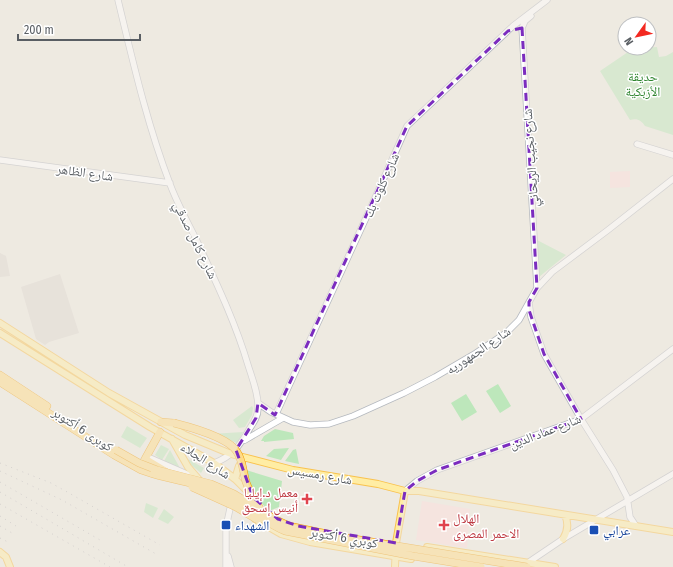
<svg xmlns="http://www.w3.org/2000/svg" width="673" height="567" font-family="'Fira Sans Condensed','Noto Naskh Arabic',sans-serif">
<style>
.education{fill:#ddd9d0}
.medical{fill:#fcdddb}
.green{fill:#bde7bb}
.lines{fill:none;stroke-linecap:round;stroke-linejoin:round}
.secondary-casing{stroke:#b5b9bf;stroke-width:7}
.primary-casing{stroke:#f9c24e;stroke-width:8}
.highway-casing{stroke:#ee9a00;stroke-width:8}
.secondary{stroke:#fff;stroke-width:5.5}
.primary{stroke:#ffeda4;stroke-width:6}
.highway{stroke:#ffdb86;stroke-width:7}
.rail{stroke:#b3b4b4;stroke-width:1;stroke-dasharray:1 5;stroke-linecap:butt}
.highway-bridge-casing{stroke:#ee9a00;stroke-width:8;stroke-linecap:butt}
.highway-bridge{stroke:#ffdb86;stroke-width:7}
.marked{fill:none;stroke:#7b2cbf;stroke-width:3;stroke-dasharray:8 5;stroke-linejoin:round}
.health-dot{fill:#e0444e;stroke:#fff;stroke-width:1.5}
.transit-dot{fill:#1a4fb4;stroke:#fff;stroke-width:1.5}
.labels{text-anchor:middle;stroke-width:3;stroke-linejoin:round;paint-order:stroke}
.park-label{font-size:13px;fill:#2f852f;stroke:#fff}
.street-label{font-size:13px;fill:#595e63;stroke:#fff}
.health-label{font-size:13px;fill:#be3a42;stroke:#fff;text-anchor:end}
.transit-label{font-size:13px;fill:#164399;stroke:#fff;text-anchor:start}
</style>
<rect width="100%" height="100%" fill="#eeeae1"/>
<path class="education" d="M0 253 6 256 10 276 0 277Z
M60 274 79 333 49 342 45 345 36 339 21 287Z"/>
<path class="medical" d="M630 171V187L610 188V172Z
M422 501 470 509 467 548 416 540Z"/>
<path class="green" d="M657 47 659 57 666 56 673 52V135L645 126C641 120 637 118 630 120L600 71 628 52V49Z
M537 240 566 255 539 277Z
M498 384 511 406 500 413 486 391Z
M466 394 477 412 462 421 451 403Z
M252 406 253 408 252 415 245 427 239 428 233 420Z
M127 426 147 438 140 448 121 437Z
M275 429 293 433 294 439 264 442V441H261L264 436Z
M243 432 237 443 210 434Z
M161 445 169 449 162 460 155 455Z
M289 448 281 460 266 456 274 449Z
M296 449 299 464 285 461 293 450Z
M170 450 181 470 164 461Z
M188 459 204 468 201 473 191 465Z
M246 470 282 481 279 507 269 511C256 498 250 488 246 470Z
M146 503 158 508 153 518 144 512Z
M164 509 174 517 168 524 158 519Z"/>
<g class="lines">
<g class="secondary-casing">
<path id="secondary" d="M118 0C133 62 147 124 170 184 177 203 187 221 196 239 215 280 235 321 248 365 252 378 259 395 258 409 258 416 254 422 250 428 241 444 232 457 214 463
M531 16 525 21 522 28 537 288
M637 144 673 155
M0 160 170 183
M529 303 531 317 544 354 581 419 613 470 627 497 630 517 636 526
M258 403 271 412 293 422 310 425 329 424 353 416 404 393 435 377 476 353 506 333 519 320 537 288 552 272 608 230 673 179
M276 414 371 207 407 126 513 26 547 0
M245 440 283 418
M143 461 150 458 196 478
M405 491 417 481 437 470 581 419 673 349
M228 556 231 567
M526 564 563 539 673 474
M226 567V527L231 504"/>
</g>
<g class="primary-casing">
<path id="primary" d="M0 323 109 393 185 435 231 454 293 470 378 484 405 491H419L673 532
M0 333 150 427 214 463 235 479 250 494
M172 439 188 467 201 482
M235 479 239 466 242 461
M255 519 281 534 310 542 411 559
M563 539C568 531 569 524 565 515
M427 547 555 567
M0 552 6 557 10 567
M395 567 396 543 405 491"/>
</g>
<g class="highway-casing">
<path id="highway" d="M0 375 47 406
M0 382 114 455 141 470 153 474
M161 422 174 423
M160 432 145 459 165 471"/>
</g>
<use href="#secondary" class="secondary"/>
<use href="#primary" class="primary"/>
<use href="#highway" class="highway"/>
<path class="rail" d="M0 463 51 483 69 493 160 545
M0 471 62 500 156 554
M0 482 100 540
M0 492 128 567
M0 504 110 567
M0 516 16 526
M0 526 12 533
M0 538 8 542"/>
<g class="highway-bridge-casing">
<path id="highway-bridge" d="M174 423C190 427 229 438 237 452 243 461 243 472 246 482 249 491 255 500 260 509
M116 450 139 463 157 470 211 484 234 494 276 520 289 526 342 537 527 567
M153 474C176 481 200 483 222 493 244 503 262 522 285 531L413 556 481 567
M192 487 236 507 258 520"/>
</g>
<use href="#highway-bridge" class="highway-bridge"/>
</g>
<path d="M0 0H673V567H0ZM522 28 537 288 529 302V310L544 354 581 419 437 470 417 481 405 491 396 543 298 526 278 519 253 497 236 450 256 418 258 403 275 415 407 126 508 31Z" fill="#eeeae1" fill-opacity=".55" fill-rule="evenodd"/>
<path class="marked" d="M522 28 537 288 529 302V310L544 354 581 419 437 470 417 481 405 491 396 543 298 526 278 519 253 497 236 450 256 418 258 403 275 415 407 126 508 31Z"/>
<g class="health-dot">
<path d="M305 493h4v4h4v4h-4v4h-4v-4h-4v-4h4z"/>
<path d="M442 519h4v4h4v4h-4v4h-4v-4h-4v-4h4z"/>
</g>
<g class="transit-dot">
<rect x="221" y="520" width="10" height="10" rx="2"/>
<rect x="589" y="525" width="10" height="10" rx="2"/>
</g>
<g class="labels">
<g class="park-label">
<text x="643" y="81">حديقة<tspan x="643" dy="15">الأزبكية</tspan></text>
</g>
<g class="street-label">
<text transform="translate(530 158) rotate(-94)" y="5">شارع نجيب الريحاني</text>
<text transform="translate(85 172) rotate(8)" y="5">شارع الظاهر</text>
<text transform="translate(381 185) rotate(-66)" y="5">شارع كلوت بك</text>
<text transform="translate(196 240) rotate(64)" y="5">شارع كامل صدقي</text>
<text transform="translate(478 350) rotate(-34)" y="5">شارع الجمهوريه</text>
<text transform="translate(83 429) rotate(33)" y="5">كوبرى 6 أكتوبر</text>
<text transform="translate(545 431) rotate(-21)" y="5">شارع عماد الدين</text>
<text transform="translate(206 460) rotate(33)" y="5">شارع الجلاء</text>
<text transform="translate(320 474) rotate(10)" y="5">شارع رمسيس</text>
<text transform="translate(344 537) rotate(10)" y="5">كوبري 6 أكتوبر</text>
</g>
<g class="health-label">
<text x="298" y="497">معمل د.إيليا<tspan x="298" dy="15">أنيس إسحق</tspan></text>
<text x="453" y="523" text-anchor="start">الهلال<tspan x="453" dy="15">الاحمر المصرى</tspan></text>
</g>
<g class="transit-label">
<text x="235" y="530">الشهداء</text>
<text x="603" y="535">عرابي</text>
</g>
</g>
<g transform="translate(637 36) rotate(237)"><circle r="19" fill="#ffffff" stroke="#bdbfc1"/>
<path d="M0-3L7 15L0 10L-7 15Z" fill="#f32921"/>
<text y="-6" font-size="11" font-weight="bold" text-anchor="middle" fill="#595e63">N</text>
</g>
<path d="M18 34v6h122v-6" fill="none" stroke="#595e63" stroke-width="2"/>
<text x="24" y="34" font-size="12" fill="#595e63" stroke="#ffffff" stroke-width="3" paint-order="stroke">200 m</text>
</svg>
